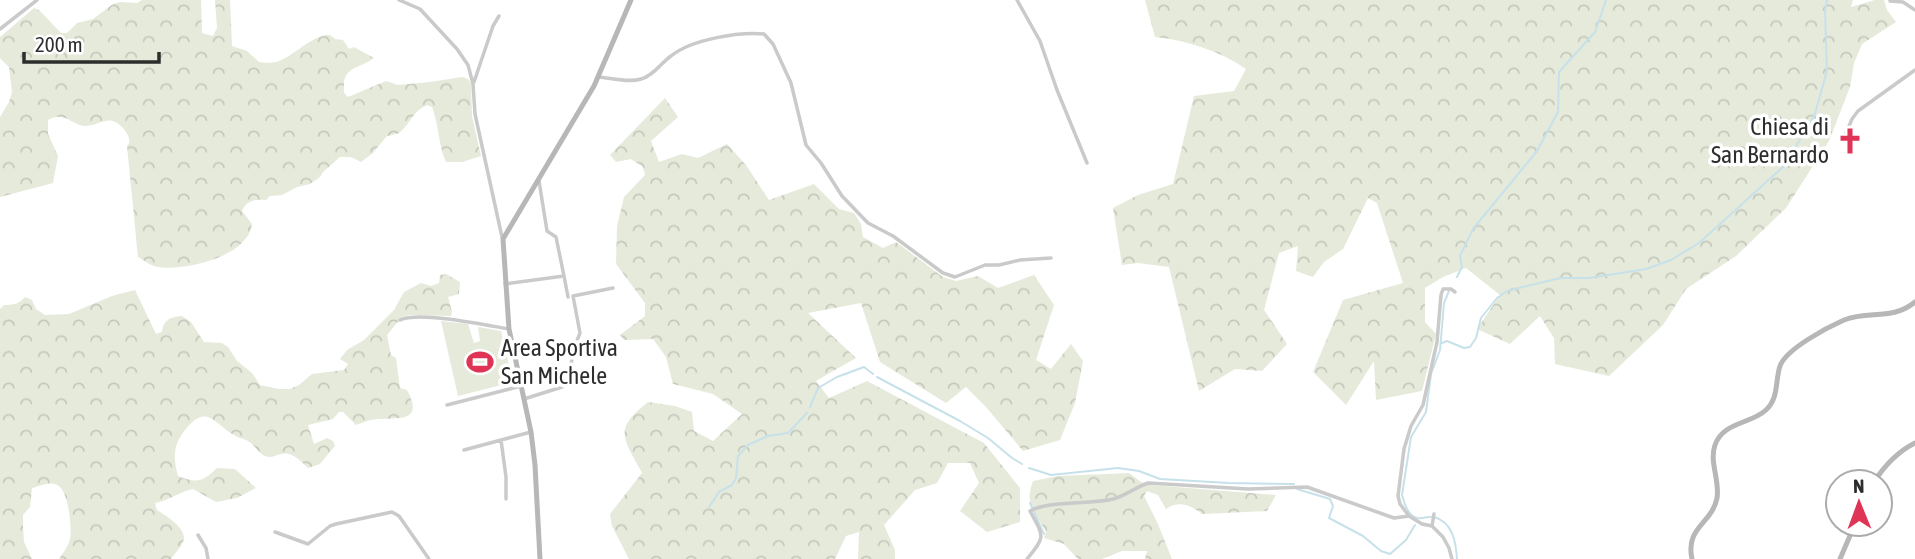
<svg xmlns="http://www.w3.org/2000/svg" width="1915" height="559" font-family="'Asap Condensed',sans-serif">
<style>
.forest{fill:url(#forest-crowns)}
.green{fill:#e5eadb}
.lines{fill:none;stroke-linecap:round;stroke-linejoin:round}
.stream{stroke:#c7e1ea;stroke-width:2}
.street{stroke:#cacaca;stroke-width:3.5}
.secondary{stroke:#b7b7b7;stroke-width:5}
.labels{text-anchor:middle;stroke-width:7;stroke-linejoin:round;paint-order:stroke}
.poi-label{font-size:24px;fill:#2d2d2d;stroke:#fff;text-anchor:end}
</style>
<defs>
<pattern id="forest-crowns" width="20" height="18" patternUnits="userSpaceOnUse" patternTransform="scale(1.75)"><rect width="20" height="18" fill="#e5eadb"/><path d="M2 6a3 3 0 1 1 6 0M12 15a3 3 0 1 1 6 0" fill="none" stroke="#c5c9bc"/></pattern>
</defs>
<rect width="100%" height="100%" fill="#fff"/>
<path class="forest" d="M142 0H201L202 33 213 36 217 28 215 0H230L232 46 247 51 259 62C264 63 271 63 276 62 290 59 314 33 330 35L335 39 343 40 349 49 354 47 374 58C361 68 343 67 344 86 344 94 343 91 348 97L386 81 398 85 430 82 462 77 468 79 471 84 472 116 481 156 462 162H446C438 144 439 125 432 107L427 105C411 112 408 129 397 134 396 134 387 136 386 137L373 153 361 162 351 157H340L323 172 320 177 310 184 297 187 282 195 270 196 266 200C255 199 247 200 242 211L252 224C248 257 185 271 158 267 151 266 145 261 138 257L127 146 129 143C130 137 127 133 123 128 108 113 102 125 86 126 72 126 65 110 48 120V134L58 156 53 183 0 197V117L9 102 12 92 9 67 0 58V37L34 8 39 10 61 33H67L77 23 93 19 113 4 120 2 137 3Z
M1145 0H1853L1851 7 1875 0H1884L1887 10 1896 22 1862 44 1854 63 1850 87 1829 141 1786 208 1736 256 1686 289 1663 325 1609 376 1555 364 1554 338 1540 316 1510 344 1477 329 1500 295 1466 268 1443 277 1425 288V322L1436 334 1422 391 1376 400 1374 361 1346 405 1313 372 1343 300 1403 283 1377 203 1368 198 1343 249 1324 262 1313 277 1296 271 1298 246 1279 253 1264 310 1287 344 1262 371 1235 369 1199 391 1169 267 1138 263 1122 265 1113 208 1138 195 1173 184 1194 96 1234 91 1246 69C1220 51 1186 40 1155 37Z
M665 98 678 117 651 141 659 162 682 154 698 158 727 144 746 165 769 200 814 184 839 209 854 213 861 224 863 237 883 248 896 242 943 277 956 281 978 276 998 288 1034 275 1054 305 1036 360 1051 369 1071 344 1083 361 1075 403 1060 440 1023 451 986 407 966 387 946 403 880 362 861 303 808 313 856 358 816 381 829 398 867 381 984 443 1020 488V522L987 532 960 511 979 483 970 463H948L937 483 915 490 884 525 895 550V559H858L859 532 846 536 835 559H629L612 526 610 514 642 473C624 439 612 430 648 402L675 406 692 412 694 431 713 441 742 414 713 394 673 384 666 357 653 339 624 340 620 335 645 316V303L616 264 617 226 624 197 645 175 643 167 631 159 616 162 610 155Z
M446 274 460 282 459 294 448 297 452 312 451 316 410 315 402 317 387 335 391 355 396 358 400 388 407 390C428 429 387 414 367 421 363 422 360 424 356 425L343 412H339L333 419 308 425 314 444 327 438 333 441 335 446 320 464 308 468C301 461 292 451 281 454 275 455 271 459 265 456 260 454 257 449 253 445 248 439 240 439 234 435 213 423 207 403 185 430 173 445 173 458 178 476 196 483 202 483 217 468L235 469 256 488 237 498 216 502 193 489C179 492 170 500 155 503L157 510C165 515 185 527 184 539 183 545 175 553 171 559H59C63 553 68 547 70 539 72 528 69 494 59 486 52 480 40 486 32 488L30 507 23 515V526L24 542 32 559H0V309L4 305C14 305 19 304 25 297L32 300 36 309 45 315 69 314 112 296 135 290 156 334 162 332C163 320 170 317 182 316L191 322 204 342 222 343 228 347 237 361 252 373 260 385 279 389H290L299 385 312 374 344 370 348 364 340 359 347 350 364 340 394 310 404 292 421 283 431 286 439 283 440 275Z
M1129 473 1141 482 1151 485 1276 495 1267 511 1202 514C1191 505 1179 500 1166 509L1158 495 1147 491 1144 496 1158 524 1172 559H1145L1147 551H1122L1102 559H1078L1064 544 1044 538 1046 532C1035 511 1024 505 1033 481L1058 476Z"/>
<path class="green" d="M441 321 468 324 474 343 480 341 478 327 501 331 513 382 458 396Z"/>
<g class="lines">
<path class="stream" d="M1457 277 1462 267 1460 256 1473 229 1537 151 1558 112 1559 72 1595 32 1606 0
M1449 291 1444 303 1440 350 1431 374 1426 412 1411 437 1402 495C1404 503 1408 516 1417 518 1423 519 1428 516 1434 517 1453 522 1456 543 1457 559
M1442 343 1447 341 1464 348 1470 347 1476 338 1481 318 1497 298 1507 291 1560 278H1589L1646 269 1671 260 1699 243 1783 167 1814 117 1827 71 1825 11 1827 0
M877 377 960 421 988 438 1012 458 1022 464
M810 407 818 388 837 377 864 367 873 374
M1029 468 1051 475 1118 468 1139 471 1160 479 1229 483 1294 484
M1297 489 1330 499 1333 506 1329 518 1363 536 1381 551 1390 554 1406 540 1415 525
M1030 503 1044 534
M709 507 719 492 732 485 736 478 738 456 748 445 768 436 788 433 807 413"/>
<path class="street" d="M399 0 420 9 457 49 468 65 473 84 475 114 502 237
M1017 0 1040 41 1057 90 1087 163
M1890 1 1903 2 1915 10
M0 29 37 0
M598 77C611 78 629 83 641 79 653 76 661 63 671 56 692 39 738 32 764 34L773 44 791 83 806 145 821 163 842 196 868 223 893 236 943 273 955 277 985 265H999L1020 260 1051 258
M474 82 493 26 499 16
M1844 138 1852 119 1858 111 1915 70
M564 276 568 297
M505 284 564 276 556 237 547 231 539 181
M400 320C420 311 486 325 509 329
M524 399 562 387 569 381 573 351 580 333 573 296 613 288
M447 405 521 386
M501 440 506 477V499
M464 450 531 432
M1432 526 1434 514
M275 532 308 544 330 526 336 524 392 512 399 516 429 559
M198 535 206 548 208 559
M1027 559C1046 536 1044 537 1030 511 1050 500 1089 505 1113 499 1125 496 1136 487 1148 483L1248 489 1307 487 1394 518 1409 516
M1452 559 1449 548 1443 537 1432 526 1422 524 1409 516 1400 504 1398 496 1404 449 1411 426 1423 405 1437 342 1441 295 1443 289H1451L1455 292"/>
<path class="secondary" d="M1874 482C1885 465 1897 452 1915 443
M540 559 535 465 531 432 509 329 503 239 594 86 631 0
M1692 559C1685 527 1712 524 1717 498 1720 480 1709 462 1715 445 1723 422 1751 424 1766 410 1779 398 1775 381 1780 366 1786 349 1828 327 1844 320 1869 310 1892 321 1915 302
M1840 559 1855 524"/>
</g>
<defs>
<g id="church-bare" transform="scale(2.1)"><path d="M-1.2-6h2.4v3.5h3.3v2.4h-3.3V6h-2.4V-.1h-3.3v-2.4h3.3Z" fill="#df3456" stroke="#fff" stroke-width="2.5" paint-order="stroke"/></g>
<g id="stadium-bare" transform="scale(2.1)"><path d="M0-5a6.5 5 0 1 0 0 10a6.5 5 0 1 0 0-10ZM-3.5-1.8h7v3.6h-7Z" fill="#df3456" stroke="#fff" stroke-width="2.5" paint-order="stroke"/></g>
</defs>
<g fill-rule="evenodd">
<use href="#church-bare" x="1850" y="141"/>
<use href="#stadium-bare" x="480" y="362"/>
</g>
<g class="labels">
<g class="poi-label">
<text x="1829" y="135">Chiesa di<tspan x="1829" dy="28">San Bernardo</tspan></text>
<text x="501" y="356" text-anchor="start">Area Sportiva<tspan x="501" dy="28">San Michele</tspan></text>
</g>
</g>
<g transform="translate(1859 503) rotate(359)"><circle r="33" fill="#ffffff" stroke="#ababab" stroke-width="2"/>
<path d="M0-5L12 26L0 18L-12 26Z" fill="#df3456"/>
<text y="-10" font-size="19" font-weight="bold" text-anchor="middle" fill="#2d2d2d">N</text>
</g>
<path d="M24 52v10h135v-10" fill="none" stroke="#2d2d2d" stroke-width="3.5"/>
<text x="35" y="52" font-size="21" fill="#2d2d2d" stroke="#ffffff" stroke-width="5" paint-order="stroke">200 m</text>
</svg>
